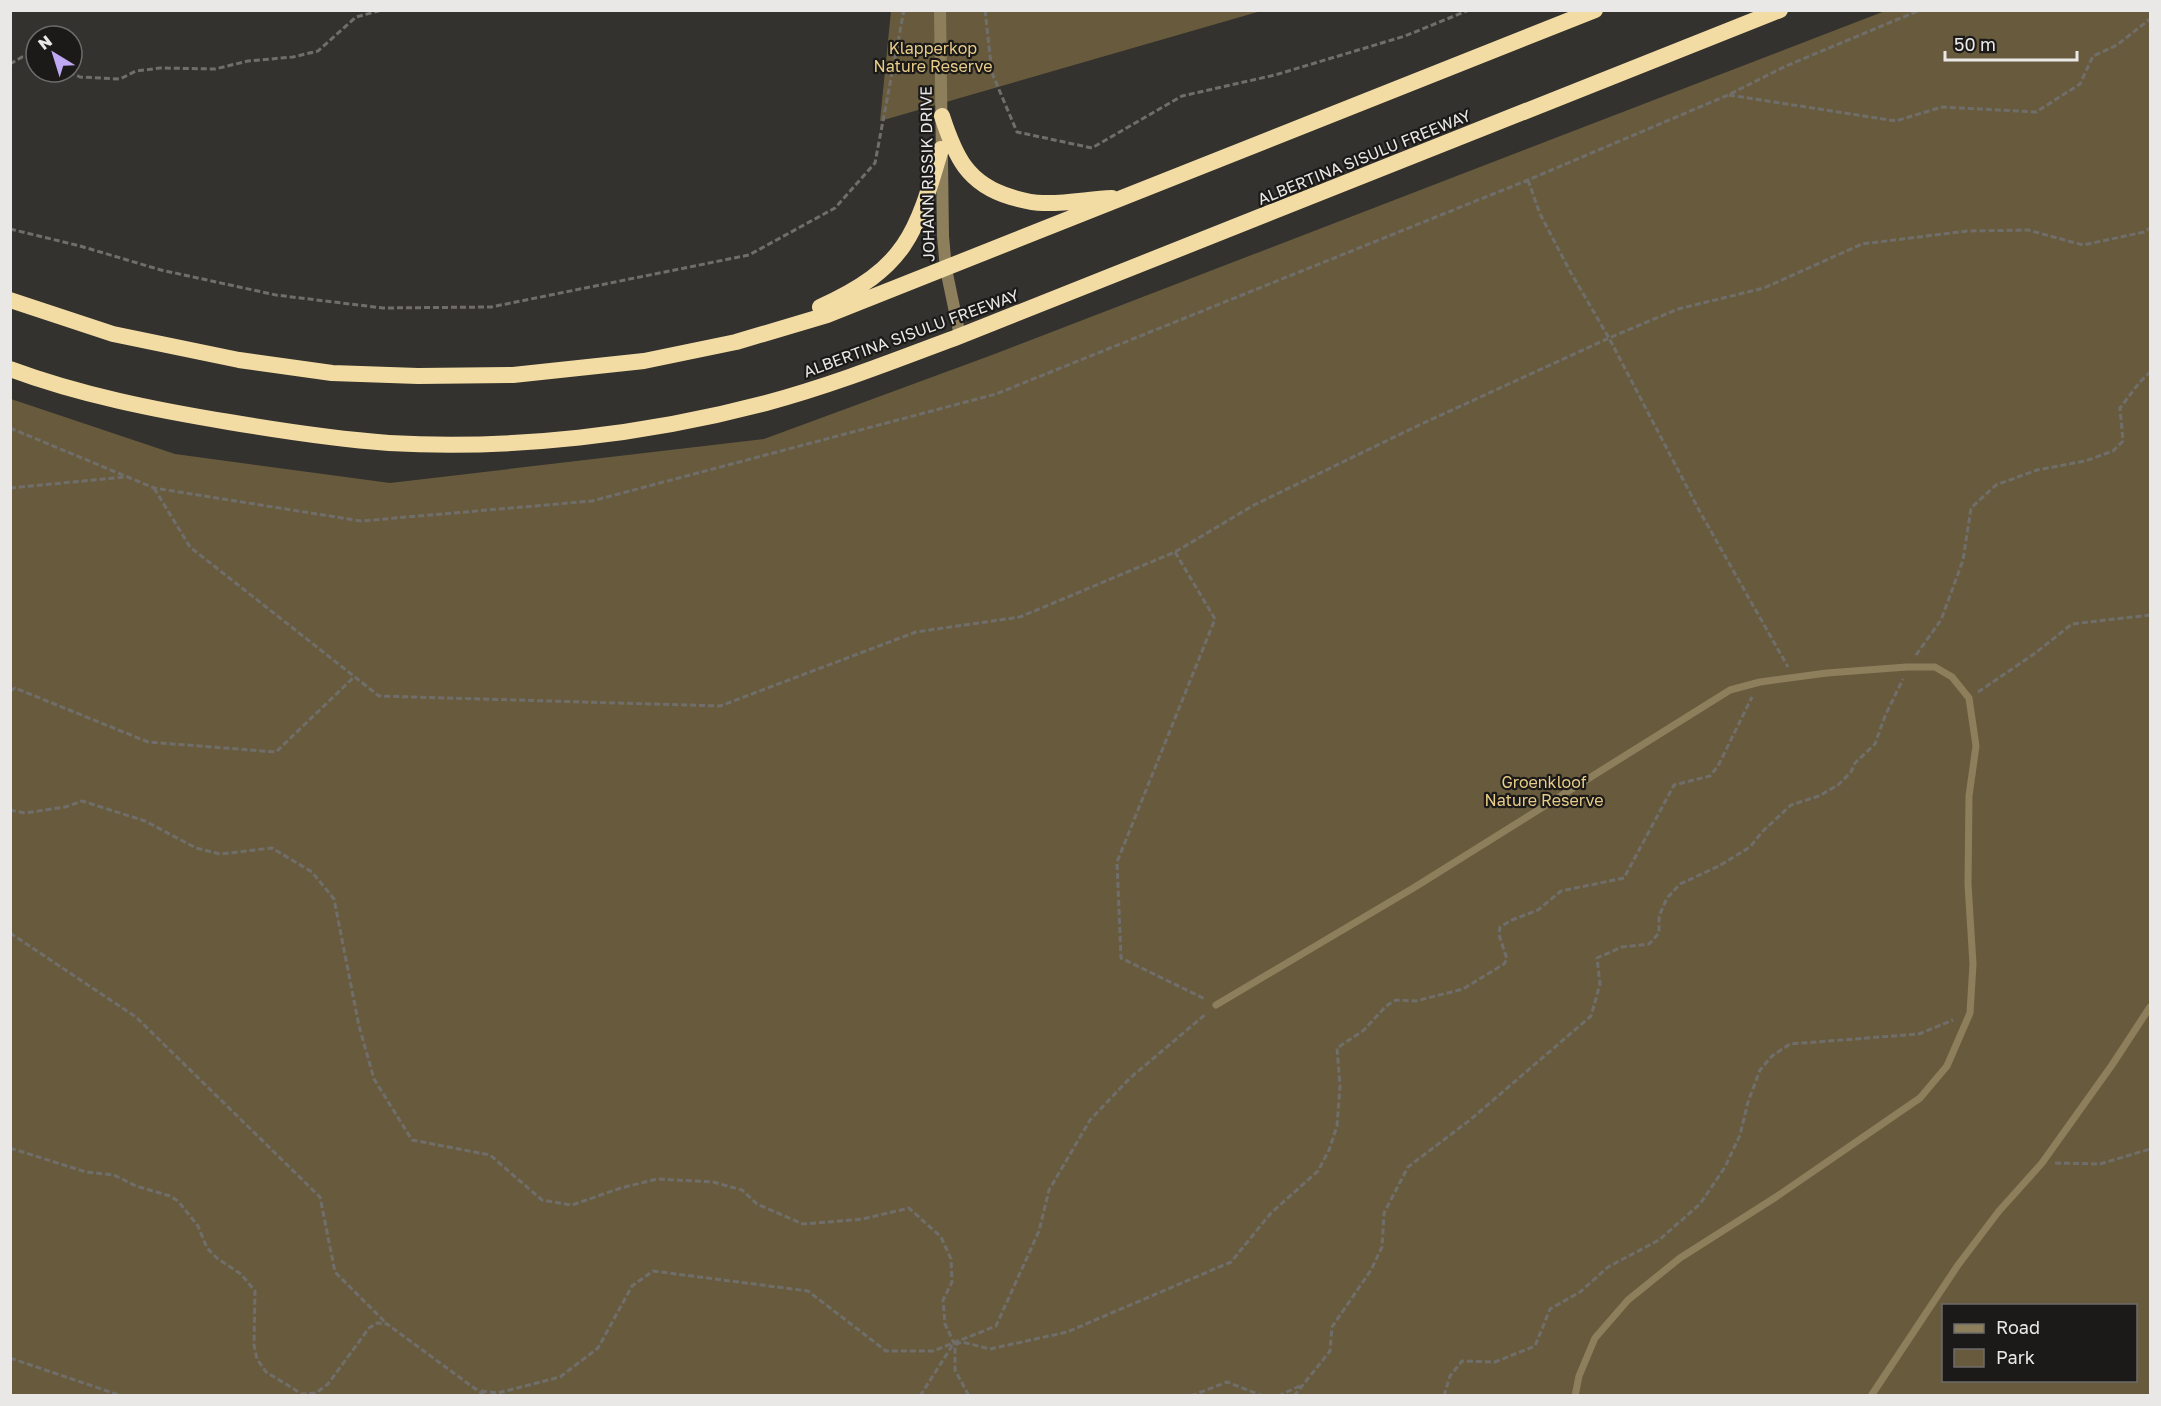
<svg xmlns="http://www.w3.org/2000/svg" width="2161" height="1406" font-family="'Golos Text',sans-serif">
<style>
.park{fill:#685b3d;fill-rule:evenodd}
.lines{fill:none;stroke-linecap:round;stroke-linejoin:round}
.path{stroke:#706e6b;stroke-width:3;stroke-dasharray:6 3;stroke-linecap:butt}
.service{stroke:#8e7f5c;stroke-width:7}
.minor{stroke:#8e7f5c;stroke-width:12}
.trunk{stroke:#f3dca4;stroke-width:16}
.labels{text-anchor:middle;stroke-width:4.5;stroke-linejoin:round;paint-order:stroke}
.park-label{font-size:16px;fill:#e8cc8a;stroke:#1b1a18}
.street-label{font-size:16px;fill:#eae8e6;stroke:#1b1a18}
</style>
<rect width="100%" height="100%" fill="#34322e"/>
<path class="park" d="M891 11H1261L880 121Z
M1885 11H2150V1395L11 1396V399L175 454 390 483 764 439 992 355ZM1944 1306H2136V1380H1944Z"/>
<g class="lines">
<path class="path" d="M432 10H436
M985 10 992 73 1017 132 1092 148 1182 96 1275 75 1405 36 1469 10
M10 64 22 57 36 60
M69 72 80 77 120 79 136 71 160 68 215 69 248 61 293 57 318 51 356 17 382 10
M1729 95 1896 121 1942 107 2036 112 2080 84 2093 56 2117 45 2150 19
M1528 180 1540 214 1571 273 1609 338 1700 512 1788 667
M10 229 80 246 161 270 276 295 383 308 491 307 749 255 835 208 875 163 904 10
M10 428 154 488 361 521 592 501 996 394 1528 180 1728 95 1786 66 1920 10
M10 488 125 477
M154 488 190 547 379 696 720 706 916 632 1020 617 1175 552 1254 505 1413 428 1609 338 1678 309 1764 288 1862 244 1967 231 2028 230 2083 245 2144 232 2150 228
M1175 552 1215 619 1117 862 1121 958 1205 999
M1916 655 1941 620 1955 582 1963 560 1971 508 1996 485 2037 470 2085 461 2113 451 2123 441 2120 408 2139 383 2150 372
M10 691 15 688 148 742 276 752 354 677
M1978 692 2034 654 2072 624 2150 615
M10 810 25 813 65 807 82 801 145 821 196 848 220 854 272 848 312 872 334 899 359 1026 374 1079 412 1140 490 1155 542 1200 572 1205 621 1188 657 1179 713 1182 742 1190 757 1204 803 1224 863 1219 909 1208 941 1237 951 1259 952 1282 943 1300 945 1324 955 1345V1370L969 1396
M10 933 136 1017 320 1197 335 1272 387 1324
M10 1148 86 1172 114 1175 136 1186 170 1196 178 1201 198 1226 207 1248 218 1259 241 1274 255 1291 254 1345 257 1359 266 1372 302 1394 316 1393 328 1384 369 1328 377 1323 387 1324 485 1396
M2055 1163 2100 1164 2150 1149
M10 1358 122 1396
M481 1391 498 1393 560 1377 598 1348 632 1286 653 1271 808 1291 886 1351H933L996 1326 1039 1231 1049 1190 1090 1120 1129 1079 1207 1013
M920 1396 952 1346 962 1342 990 1349 1067 1332 1231 1262 1271 1213 1318 1171 1329 1150 1337 1126 1340 1086 1337 1048 1364 1030 1386 1006 1396 1000 1416 1001 1463 989 1504 964 1507 959 1499 935 1500 927 1512 920 1538 910 1561 891 1624 878 1674 785 1710 776 1718 766 1752 697
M1191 1396 1227 1382 1263 1396
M1278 1396 1302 1385
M1294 1396 1330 1351 1332 1327 1371 1270 1382 1247 1384 1213 1408 1167 1470 1120 1591 1016 1600 984 1597 958 1622 947 1649 944 1659 933V916L1667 898 1680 884 1719 866 1750 847 1762 832 1791 805 1819 796 1838 785 1851 772 1855 763 1875 744 1885 716 1903 679
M1444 1396 1450 1376 1462 1361 1495 1362 1535 1346 1550 1309 1580 1292 1608 1267 1659 1240 1700 1204 1725 1167 1740 1135 1748 1102 1760 1070 1772 1056 1790 1044 1919 1034 1953 1020"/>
<path class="service" d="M1216 1005 1415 887 1730 690 1760 682 1827 673 1907 667H1935L1952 677 1969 698 1976 746 1969 796 1968 884 1973 964 1970 1013 1947 1066 1920 1098 1776 1197 1680 1258 1628 1300 1595 1338 1579 1376 1575 1396
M1871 1396 1958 1265 1999 1211 2042 1163 2112 1065 2150 1007"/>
<path class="minor" d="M940 10 943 236 946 269 960 336"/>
<path class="trunk" d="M942 116C955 156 967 184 1011 197 1021 200 1032 203 1043 203 1066 204 1089 199 1112 198
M10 300 113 334 239 360 332 373 418 376 513 375 644 361 736 342 827 315 1595 10
M820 307C906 268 916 235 941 149
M10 369C80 395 156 410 229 422 282 431 335 439 389 443 514 450 645 435 766 403 833 385 896 360 960 336L1780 10"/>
</g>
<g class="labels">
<g class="park-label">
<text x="933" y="54">Klapperkop<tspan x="933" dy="18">Nature Reserve</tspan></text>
<text x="1544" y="788">Groenkloof<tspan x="1544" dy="18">Nature Reserve</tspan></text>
</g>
<g class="street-label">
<text transform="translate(1364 157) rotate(-22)" y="6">ALBERTINA SISULU FREEWAY</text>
<text transform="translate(927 174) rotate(-91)" y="6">JOHANN RISSIK DRIVE</text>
<text transform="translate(911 333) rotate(-20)" y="6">ALBERTINA SISULU FREEWAY</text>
</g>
</g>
<rect width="2161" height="1406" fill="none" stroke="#eae8e6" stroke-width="24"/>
<rect x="1942" y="1304" width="195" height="78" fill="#1b1a18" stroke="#6e6c6a" stroke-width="1.5"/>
<rect x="1954" y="1324" width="30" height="9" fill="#8e7f5c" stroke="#6e6c6a" stroke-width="1.5"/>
<text x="1996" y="1334" font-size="18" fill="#eae8e6">Road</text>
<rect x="1954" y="1349" width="30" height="18" fill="#685b3d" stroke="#6e6c6a" stroke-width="1.5"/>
<text x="1996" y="1364" font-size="18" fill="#eae8e6">Park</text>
<g transform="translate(54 54) rotate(322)"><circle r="28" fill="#1b1a18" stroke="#6e6c6a" stroke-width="1.5"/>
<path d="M0-4.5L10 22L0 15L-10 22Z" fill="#bfa9f4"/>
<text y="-9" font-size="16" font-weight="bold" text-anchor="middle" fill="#eae8e6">N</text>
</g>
<path d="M1945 51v9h132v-9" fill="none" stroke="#eae8e6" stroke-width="3"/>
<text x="1954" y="51" font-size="18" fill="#eae8e6" stroke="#1b1a18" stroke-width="4.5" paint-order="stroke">50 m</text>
</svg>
